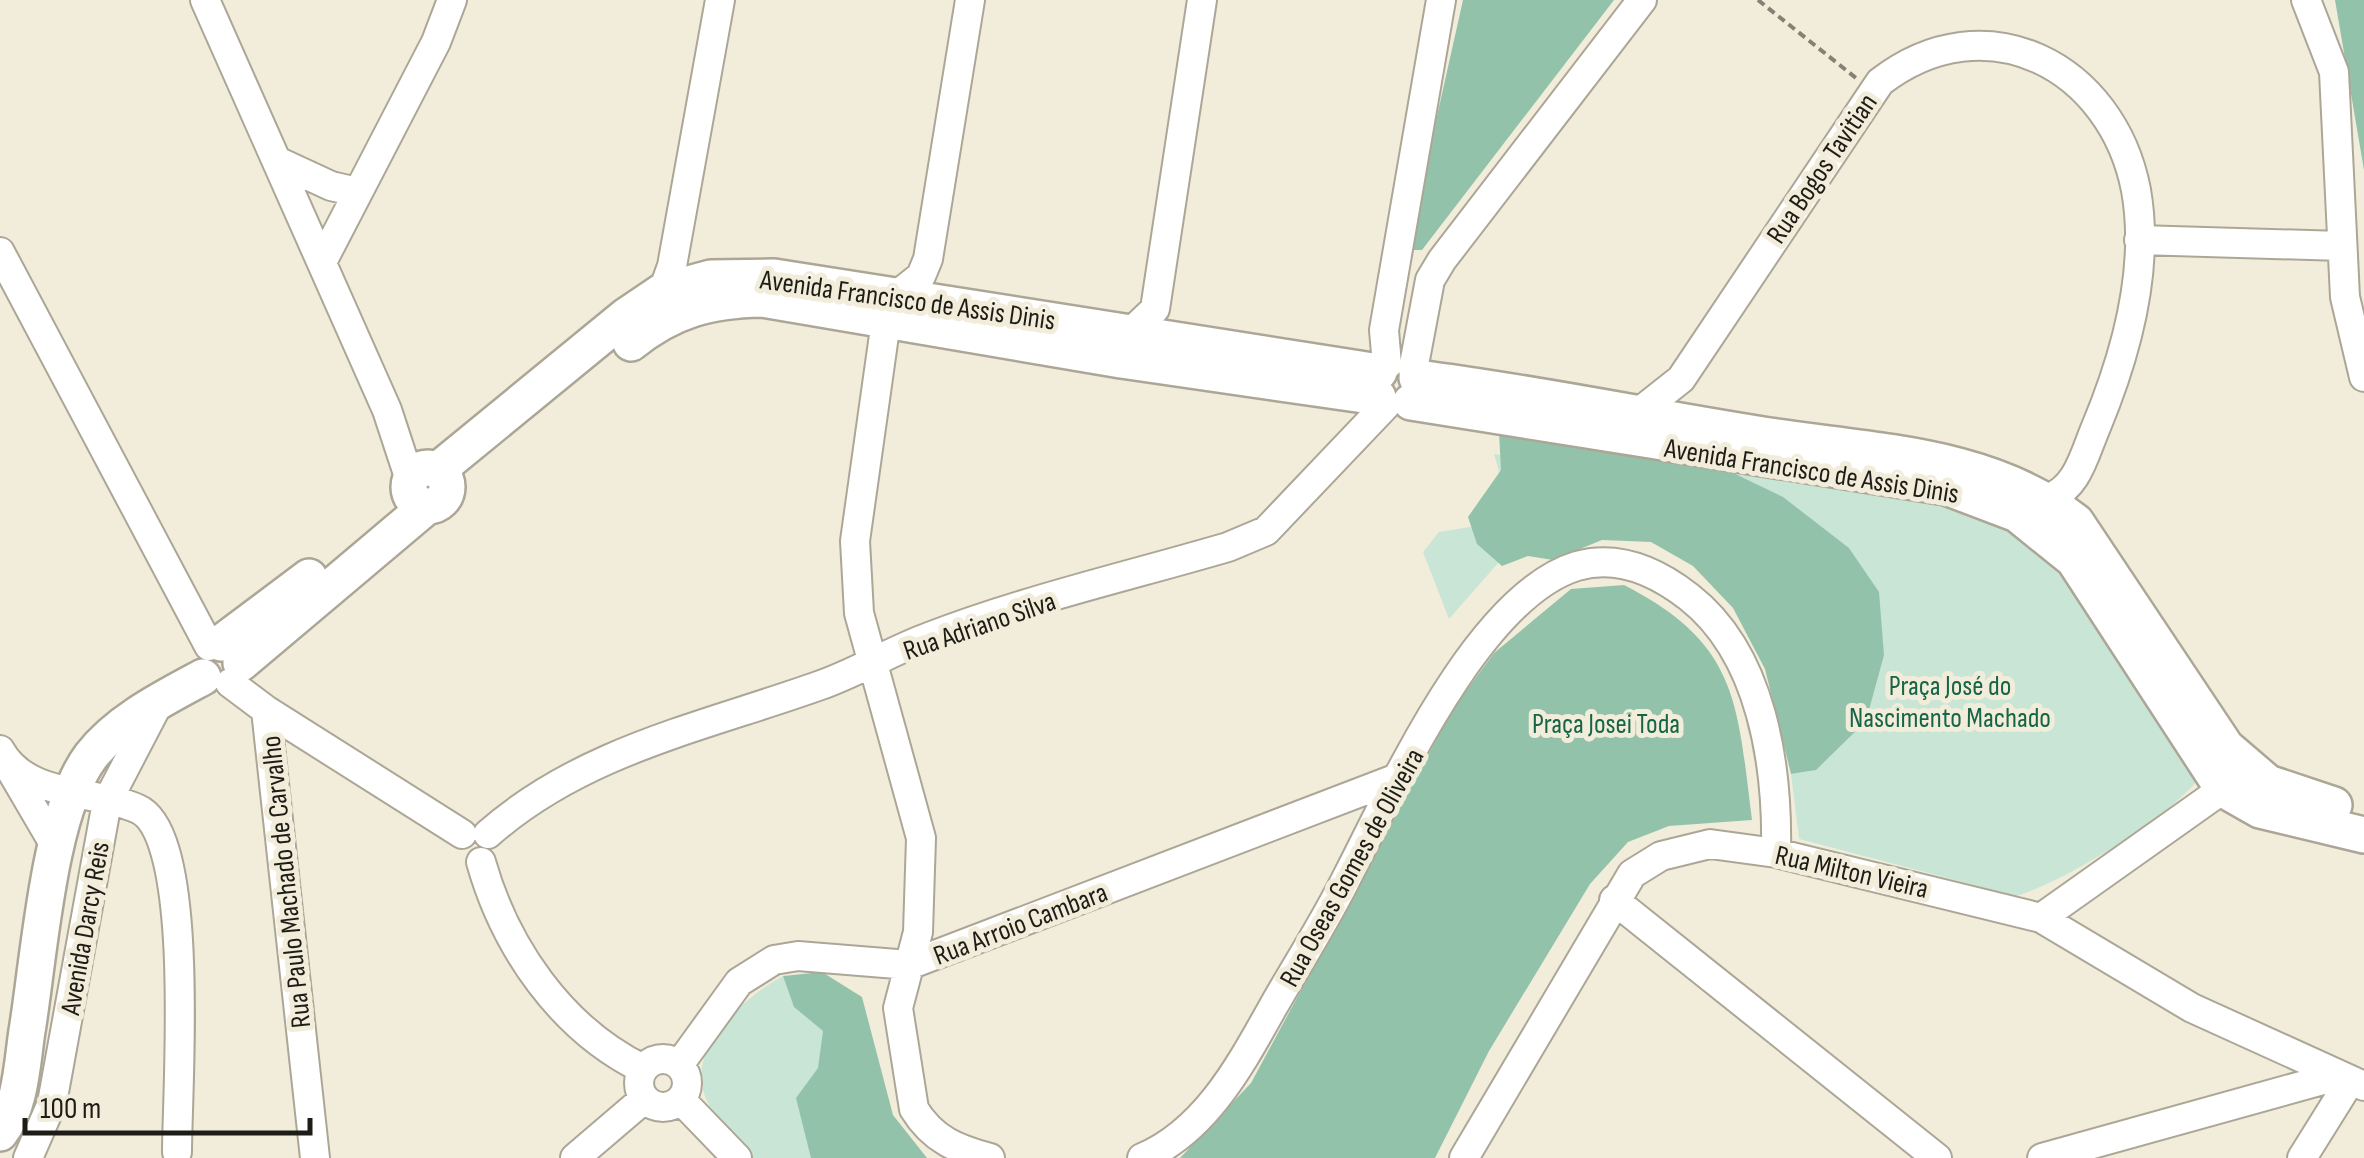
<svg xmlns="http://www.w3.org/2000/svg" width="2364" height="1158" font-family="'Sofia Sans Condensed',sans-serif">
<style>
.green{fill:#c9e5d6}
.forest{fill:#93c2aa}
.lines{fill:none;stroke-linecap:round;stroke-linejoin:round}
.minor-casing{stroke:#aca696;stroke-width:32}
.major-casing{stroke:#aca696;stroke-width:40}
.path{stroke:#848175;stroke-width:4;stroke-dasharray:8 5;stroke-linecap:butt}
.minor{stroke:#fff;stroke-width:28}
.major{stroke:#fff;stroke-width:35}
.labels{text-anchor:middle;stroke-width:10;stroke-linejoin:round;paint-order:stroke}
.street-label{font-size:28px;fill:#1e1c16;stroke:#f2eddb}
.park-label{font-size:28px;fill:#176547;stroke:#f2eddb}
</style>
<rect width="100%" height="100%" fill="#f2eddb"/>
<path class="green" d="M1494 454 1789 503 1702 458 1934 494 2048 546 2204 772C2177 813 2065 882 2016 896L1799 839 1791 774 1811 771 1776 631 1637 519 1499 562 1449 619 1423 552 1439 532 1513 520Z
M783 976 791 997 801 996 908 1158H752C739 1142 724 1127 712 1110 676 1055 740 1000 783 976Z"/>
<path class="forest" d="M1463 0H1614L1422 250H1407Z
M2335 0H2364V170Z
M1499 432 1702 458 1783 497 1849 548 1879 592 1884 655 1866 721 1816 770 1791 774 1765 669 1733 608 1693 566 1651 542 1602 540 1553 560 1528 556 1502 566 1477 544 1468 517 1501 470Z
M1624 585C1739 644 1737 702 1752 820L1669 826 1628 842 1590 884 1489 1051 1435 1158H1180L1251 1083 1454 707 1494 653 1571 589Z
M822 972 862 997 893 1115 927 1158H811L796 1098 818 1068 823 1031 794 1007 783 976Z"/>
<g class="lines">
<g class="minor-casing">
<path id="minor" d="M205 0 387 410 410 480
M2306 0 2334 72 2345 297 2364 377
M277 161 331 186 357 192
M2139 240 2341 246
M0 252 209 646
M322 262 436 42 452 0
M663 291 672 266 720 0
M896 296 921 276 928 259 970 0
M886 321 855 541 859 613 921 838 918 932 898 1008 914 1109C933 1140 957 1149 990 1158
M1132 331 1155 309 1202 0
M1387 365 1384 330 1441 0
M1413 370 1430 280 1442 260 1642 0
M1638 413 1681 379 1880 82C1986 0 2112 66 2136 190 2150 269 2126 355 2096 427 2084 455 2078 488 2047 499
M230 683 266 710 315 1158
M266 710 462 834
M0 750C27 799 94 789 138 809 196 835 177 1090 177 1152
M9 767 57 849
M488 834C582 751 703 727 818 686 856 673 891 651 929 637 1025 600 1129 576 1228 547L1266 531 1386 405
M481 862C505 947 561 1029 643 1069
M1614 900 1937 1158
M2041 918 2223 789
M639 1083a24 24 0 1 1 48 0a24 24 0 1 1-48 0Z
M679 1065 739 982 774 960 798 956 909 965 1392 780
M681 1100 737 1158
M28 1158 52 1103 107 802 158 704
M575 1158 644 1099
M1142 1158C1206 1131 1241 1064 1273 1007 1298 963 1326 920 1348 875 1393 788 1478 596 1577 566 1619 554 1657 572 1689 597 1762 654 1778 765 1776 853
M1464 1158 1632 874 1661 856 1710 844 1776 853 2041 918 2192 1008 2364 1086
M2042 1158 2337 1076
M2302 1158 2350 1081"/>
</g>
<g class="major-casing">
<path id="major" d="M631 343C672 310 709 300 762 299L1121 360 1378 397
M1417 378C1531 392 1643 416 1757 434 1865 452 1987 451 2076 522L2226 747 2268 783 2334 805
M1411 402 1946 487 2017 514 2074 560 2223 789 2260 810 2364 835
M409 487a19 19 0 1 1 38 0a19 19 0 1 1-38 0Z
M438 470 626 316 663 291 711 278 774 277 1379 372
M221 643 309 577
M241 663 426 507
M0 1133C21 1106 22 1064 27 1031 39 959 48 813 91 756 118 721 164 698 203 677"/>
</g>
<path class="path" d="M1758 0 1856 78"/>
<use href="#minor" class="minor"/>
<use href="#major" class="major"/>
</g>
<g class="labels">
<g class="street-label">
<text transform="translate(1821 168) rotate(-56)" y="10">Rua Bogos Tavitian</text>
<text transform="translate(908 299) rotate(8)" y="10">Avenida Francisco de Assis Dinis</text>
<text transform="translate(1812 470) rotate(9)" y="10">Avenida Francisco de Assis Dinis</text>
<text transform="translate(979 625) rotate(-19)" y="10">Rua Adriano Silva</text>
<text transform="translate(1351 867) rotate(-61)" y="10">Rua Oseas Gomes de Oliveira</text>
<text transform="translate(1852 871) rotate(13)" y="10">Rua Milton Vieira</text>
<text transform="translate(285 882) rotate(-96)" y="10">Rua Paulo Machado de Carvalho</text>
<text transform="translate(1020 923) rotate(-21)" y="10">Rua Arroio Cambara</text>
<text transform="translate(84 928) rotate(-80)" y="10">Avenida Darcy Reis</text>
</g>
<g class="park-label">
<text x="1950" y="695">Praça José do<tspan x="1950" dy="32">Nascimento Machado</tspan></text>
<text x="1606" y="733">Praça Josei Toda</text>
</g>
</g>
<path d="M25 1118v15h285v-15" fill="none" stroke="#1e1c16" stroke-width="5"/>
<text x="40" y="1118" font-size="30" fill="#1e1c16" stroke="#f2eddb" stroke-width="8" paint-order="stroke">100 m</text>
</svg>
